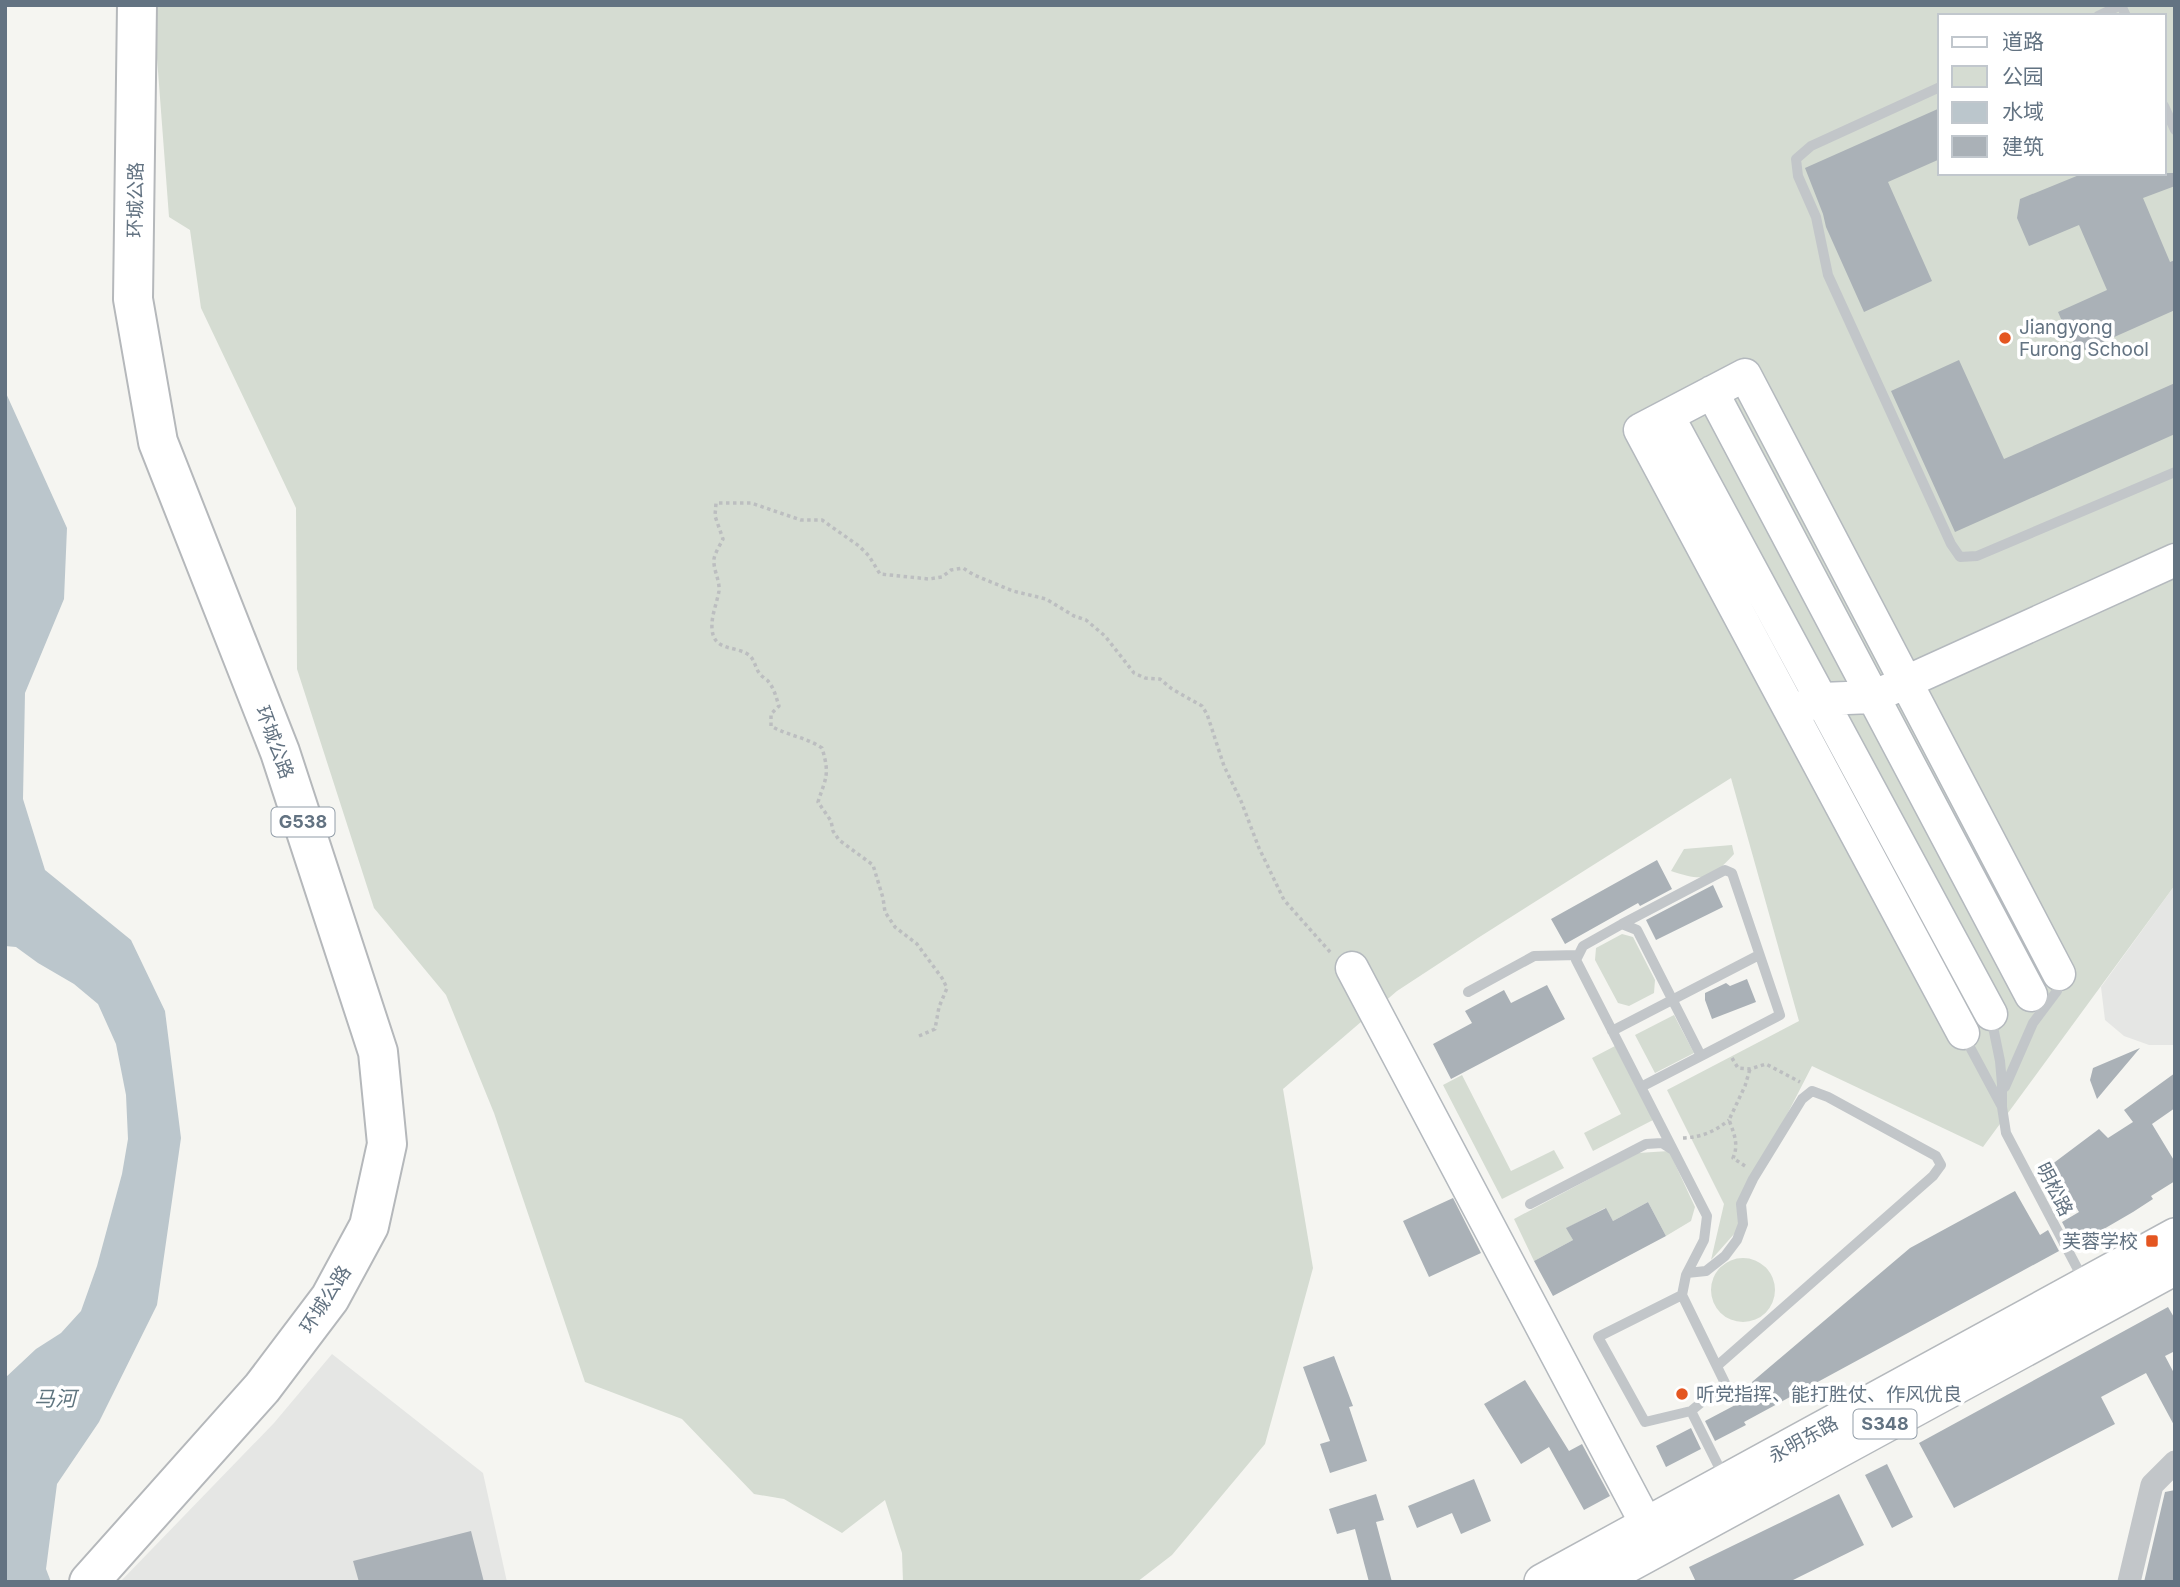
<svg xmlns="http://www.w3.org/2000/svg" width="2180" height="1587" font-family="Inter,'Noto Sans SC',sans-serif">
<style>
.built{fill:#e5e6e4}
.green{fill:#d5dcd2;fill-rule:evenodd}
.water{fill:#bbc6cc}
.building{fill:#aab1b7}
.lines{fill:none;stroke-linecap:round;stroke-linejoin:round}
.secondary-casing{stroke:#b4b9be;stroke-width:35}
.primary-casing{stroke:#b5b9bd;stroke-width:38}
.highway-casing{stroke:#b5b8bb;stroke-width:42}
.path{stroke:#bcbec0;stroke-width:3.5;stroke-dasharray:3.5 3.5;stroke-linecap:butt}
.lane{stroke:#c2c6c9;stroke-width:10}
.street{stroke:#c2c6c9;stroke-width:23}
.secondary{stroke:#fff;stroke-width:32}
.primary{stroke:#fff;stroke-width:35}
.highway{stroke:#fff;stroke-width:38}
.poi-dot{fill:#e45621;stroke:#fff;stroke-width:2.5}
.labels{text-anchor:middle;stroke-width:7;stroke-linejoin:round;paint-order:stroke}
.shield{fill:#fff;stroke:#929da8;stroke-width:2}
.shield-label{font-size:18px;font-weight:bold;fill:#637382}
.street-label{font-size:19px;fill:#637382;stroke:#fff}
.poi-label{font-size:19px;fill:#637382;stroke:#fff;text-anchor:start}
.water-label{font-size:21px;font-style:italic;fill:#5f757f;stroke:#fff}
</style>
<rect width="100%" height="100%" fill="#f5f5f1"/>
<path class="built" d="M2175 885V1045H2149L2124 1036 2105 1020 2101 987Z
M332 1354 483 1473 507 1582H120L274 1423Z"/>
<path class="green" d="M153 5H2175V885L1983 1147 1812 1066 1741 1204 1743 1224 1711 1260 1724 1204 1667 1090 1799 1021 1731 778 1481 936 1397 991 1283 1089 1313 1268 1265 1444 1172 1555 1137 1582H903L902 1553 885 1500 842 1533 784 1499 754 1494 682 1419 585 1382 494 1113 446 995 374 908 297 669 296 508 201 308 190 230 169 217ZM1940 16H2164V173H1940Z
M1732 845 1734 854C1710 880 1705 882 1671 871L1684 849Z
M1622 934 1633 937 1655 980 1654 993 1629 1006 1618 1003 1595 960 1596 948Z
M1674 1015 1694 1053 1655 1073 1635 1035Z
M1615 1046 1653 1120 1593 1151 1584 1133 1621 1114 1592 1058Z
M1462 1075 1511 1171 1554 1150 1564 1168 1502 1199 1443 1085Z
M1669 1151 1695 1207 1691 1221 1666 1236 1648 1202 1613 1221 1605 1208 1567 1228 1573 1240 1534 1261 1514 1219 1638 1153Z
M1711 1290a32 32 0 1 1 64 0a32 32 0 1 1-64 0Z"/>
<path class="water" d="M5 391 67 528 64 599 25 693 23 799 45 870 131 940 165 1011 181 1138 157 1305 99 1422 57 1484 46 1569 51 1582H5V1378L36 1349 61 1333 81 1311 97 1266 122 1174 128 1139 126 1095 116 1044 98 1004 74 984 38 963 16 947 5 946Z"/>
<path class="building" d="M1940 108V159L1888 182 1932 281 1864 312 1826 227 1823 214 1805 168Z
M2084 173H2175V186L2143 198 2170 262 2175 260V310L2085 350 2070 339 2058 312 2107 290 2079 225 2029 246 2017 218 2020 199Z
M1959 360 2004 459 2175 383V434L1955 532 1891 391Z
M1657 860 1672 889 1640 906 1638 903 1565 944 1551 919Z
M1713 885 1723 907 1656 940 1646 920Z
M1747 979 1756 1002 1712 1019 1705 1000V993L1726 983 1730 986Z
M1547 985 1565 1019 1451 1079 1433 1044 1472 1023 1465 1011 1504 990 1511 1003Z
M2140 1048 2107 1087 2097 1099 2090 1080 2093 1068Z
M2175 1073V1108L2152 1124 2175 1162V1181L2151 1196 2153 1199 2133 1212 2078 1244 2077 1241 2073 1243 2062 1222 2079 1212 2051 1165 2099 1129 2108 1138 2133 1122 2124 1110Z
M2015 1191 2040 1235 2048 1230 2059 1251 1744 1422 1746 1425 1715 1441 1705 1421 1758 1393 1752 1382 1910 1248Z
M1453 1198 1481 1253 1429 1277 1403 1221Z
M1648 1202 1666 1236 1553 1296 1534 1261 1573 1240 1566 1228 1606 1208 1613 1221Z
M2168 1307 2175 1319V1351L2165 1356 2175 1375V1427L2146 1373 2101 1397 2115 1424 1954 1508 1919 1443Z
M1334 1356 1353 1406 1349 1407 1367 1461 1330 1473 1320 1444 1330 1441 1303 1367Z
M1525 1380 1569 1451 1582 1444 1610 1496 1584 1510 1549 1447 1521 1464 1484 1404Z
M1691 1428 1701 1449 1666 1467 1656 1446Z
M1887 1464 1913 1517 1892 1528 1865 1475Z
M1474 1479 1491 1521 1461 1534 1452 1513 1417 1528 1408 1506Z
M2175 1490V1582H2144L2165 1492Z
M1376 1494 1384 1520 1376 1522 1392 1582H1369L1355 1529 1337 1534 1329 1509Z
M1839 1494 1864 1545 1789 1582H1696L1689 1567Z
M471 1531 484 1582H359L353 1561Z"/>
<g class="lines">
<g class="secondary-casing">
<path id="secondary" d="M1712 392 2031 995
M1668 416 1991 1014
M1805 706 1821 699 1873 697 2175 560
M1352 968 1658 1546
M1963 1033 1640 430 1745 375 2059 974"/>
</g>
<g class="primary-casing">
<path id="primary" d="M1542 1582 2175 1236
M1596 1582 2175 1267"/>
</g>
<g class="highway-casing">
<path id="highway" d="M89 1582 262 1388 330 1298 369 1226 387 1144 378 1052 280 752 158 442 133 299 137 5"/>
</g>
<path class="path" d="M919 1036 935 1029 939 1007 947 988 942 978 917 944 895 927 885 912 883 898 873 865 839 840 833 831 831 821 818 802C826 777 830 775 822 748 806 737 788 736 771 726V714L779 706C776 697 774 688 768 681 767 680 760 675 760 674 755 668 755 660 749 655 735 645 714 652 712 629 711 616 717 603 719 591 720 580 713 570 714 559 715 553 720 545 723 539L715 516 716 503H751L801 520H822L859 546 869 556 880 574 929 579 942 577 951 570 963 568 974 575 1013 591 1046 599 1074 616 1086 620 1105 636 1134 673 1145 678 1160 679 1172 689 1202 706 1207 714 1224 766 1241 801 1259 848 1284 900 1331 953
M1732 1058 1738 1068 1750 1069 1766 1064 1800 1082
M1683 1138C1702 1137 1714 1132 1729 1120
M1745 1166 1733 1158C1739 1145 1734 1133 1729 1120L1745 1086 1750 1069"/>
<path class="lane" d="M2098 16 2121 5 2126 16
M1940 87 1811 146 1796 159 1798 176 1816 217 1828 275 1951 544 1960 557 1977 556 2175 472
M2164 106 2175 130
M1622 924 1725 870 1732 873 1780 1015 1701 1056
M1468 992 1534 956 1578 955
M1991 1017 2000 1061 2002 1084V1107L2006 1133 2084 1281
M1612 1031 1759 955
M1964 1036 2001 1105
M1641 1087 1701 1056 1637 930 1622 924 1583 946 1576 960 1707 1216 1704 1240 1686 1275 1682 1295 1725 1383 1691 1411 1725 1479
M2005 1087 2033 1023 2057 991 2059 977
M1530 1204 1646 1144 1662 1143 1673 1150
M1687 1273 1706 1271 1725 1256 1737 1240 1743 1224 1741 1204 1753 1179 1802 1099 1812 1091 1828 1097 1936 1156 1941 1165 1933 1176 1717 1366
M1682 1295 1598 1337 1645 1422 1691 1411"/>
<path class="street" d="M2129 1582 2152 1485 2175 1462"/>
<use href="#secondary" class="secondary"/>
<use href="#primary" class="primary"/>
<use href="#highway" class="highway"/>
</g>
<g class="poi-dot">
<circle cx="2005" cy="338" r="7"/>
<rect x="2145" y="1234" width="14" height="14" rx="3.5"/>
<circle cx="1682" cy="1394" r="7"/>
</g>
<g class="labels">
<g class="shield">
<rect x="271.5" y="807.5" width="63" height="29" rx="5"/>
<rect x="1853.5" y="1409.5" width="63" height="29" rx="5"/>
</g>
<g class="shield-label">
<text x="303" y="828">G538</text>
<text x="1885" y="1430">S348</text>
</g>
<g class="street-label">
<text transform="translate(135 200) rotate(-89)" y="7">环城公路</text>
<text transform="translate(275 742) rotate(70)" y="7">环城公路</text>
<text transform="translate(2055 1189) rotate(63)" y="7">明松路</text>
<text transform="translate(325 1299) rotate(-57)" y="7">环城公路</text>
<text transform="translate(1803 1439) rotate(-29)" y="7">永明东路</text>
</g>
<g class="poi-label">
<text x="2019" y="334">Jiangyong<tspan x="2019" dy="22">Furong School</tspan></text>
<text x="2138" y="1248" text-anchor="end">芙蓉学校</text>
<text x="1696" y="1401">听党指挥、能打胜仗、作风优良</text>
</g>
<g class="water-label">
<text x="55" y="1406">马河</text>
</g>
</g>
<rect width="2180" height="1587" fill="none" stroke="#637382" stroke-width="14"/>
<rect x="1938" y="14" width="228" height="161" fill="#ffffff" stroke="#c1c7cd" stroke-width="2"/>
<rect x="1952" y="37" width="35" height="10" fill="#ffffff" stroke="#c1c7cd" stroke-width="2"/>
<text x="2002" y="49" font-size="21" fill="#637382">道路</text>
<rect x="1952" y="66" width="35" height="21" fill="#d5dcd2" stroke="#c1c7cd" stroke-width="2"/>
<text x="2002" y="84" font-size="21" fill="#637382">公园</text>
<rect x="1952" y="102" width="35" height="21" fill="#bbc6cc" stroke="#c1c7cd" stroke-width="2"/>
<text x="2002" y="119" font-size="21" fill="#637382">水域</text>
<rect x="1952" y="136" width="35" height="21" fill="#aab1b7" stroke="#c1c7cd" stroke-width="2"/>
<text x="2002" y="154" font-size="21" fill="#637382">建筑</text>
</svg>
